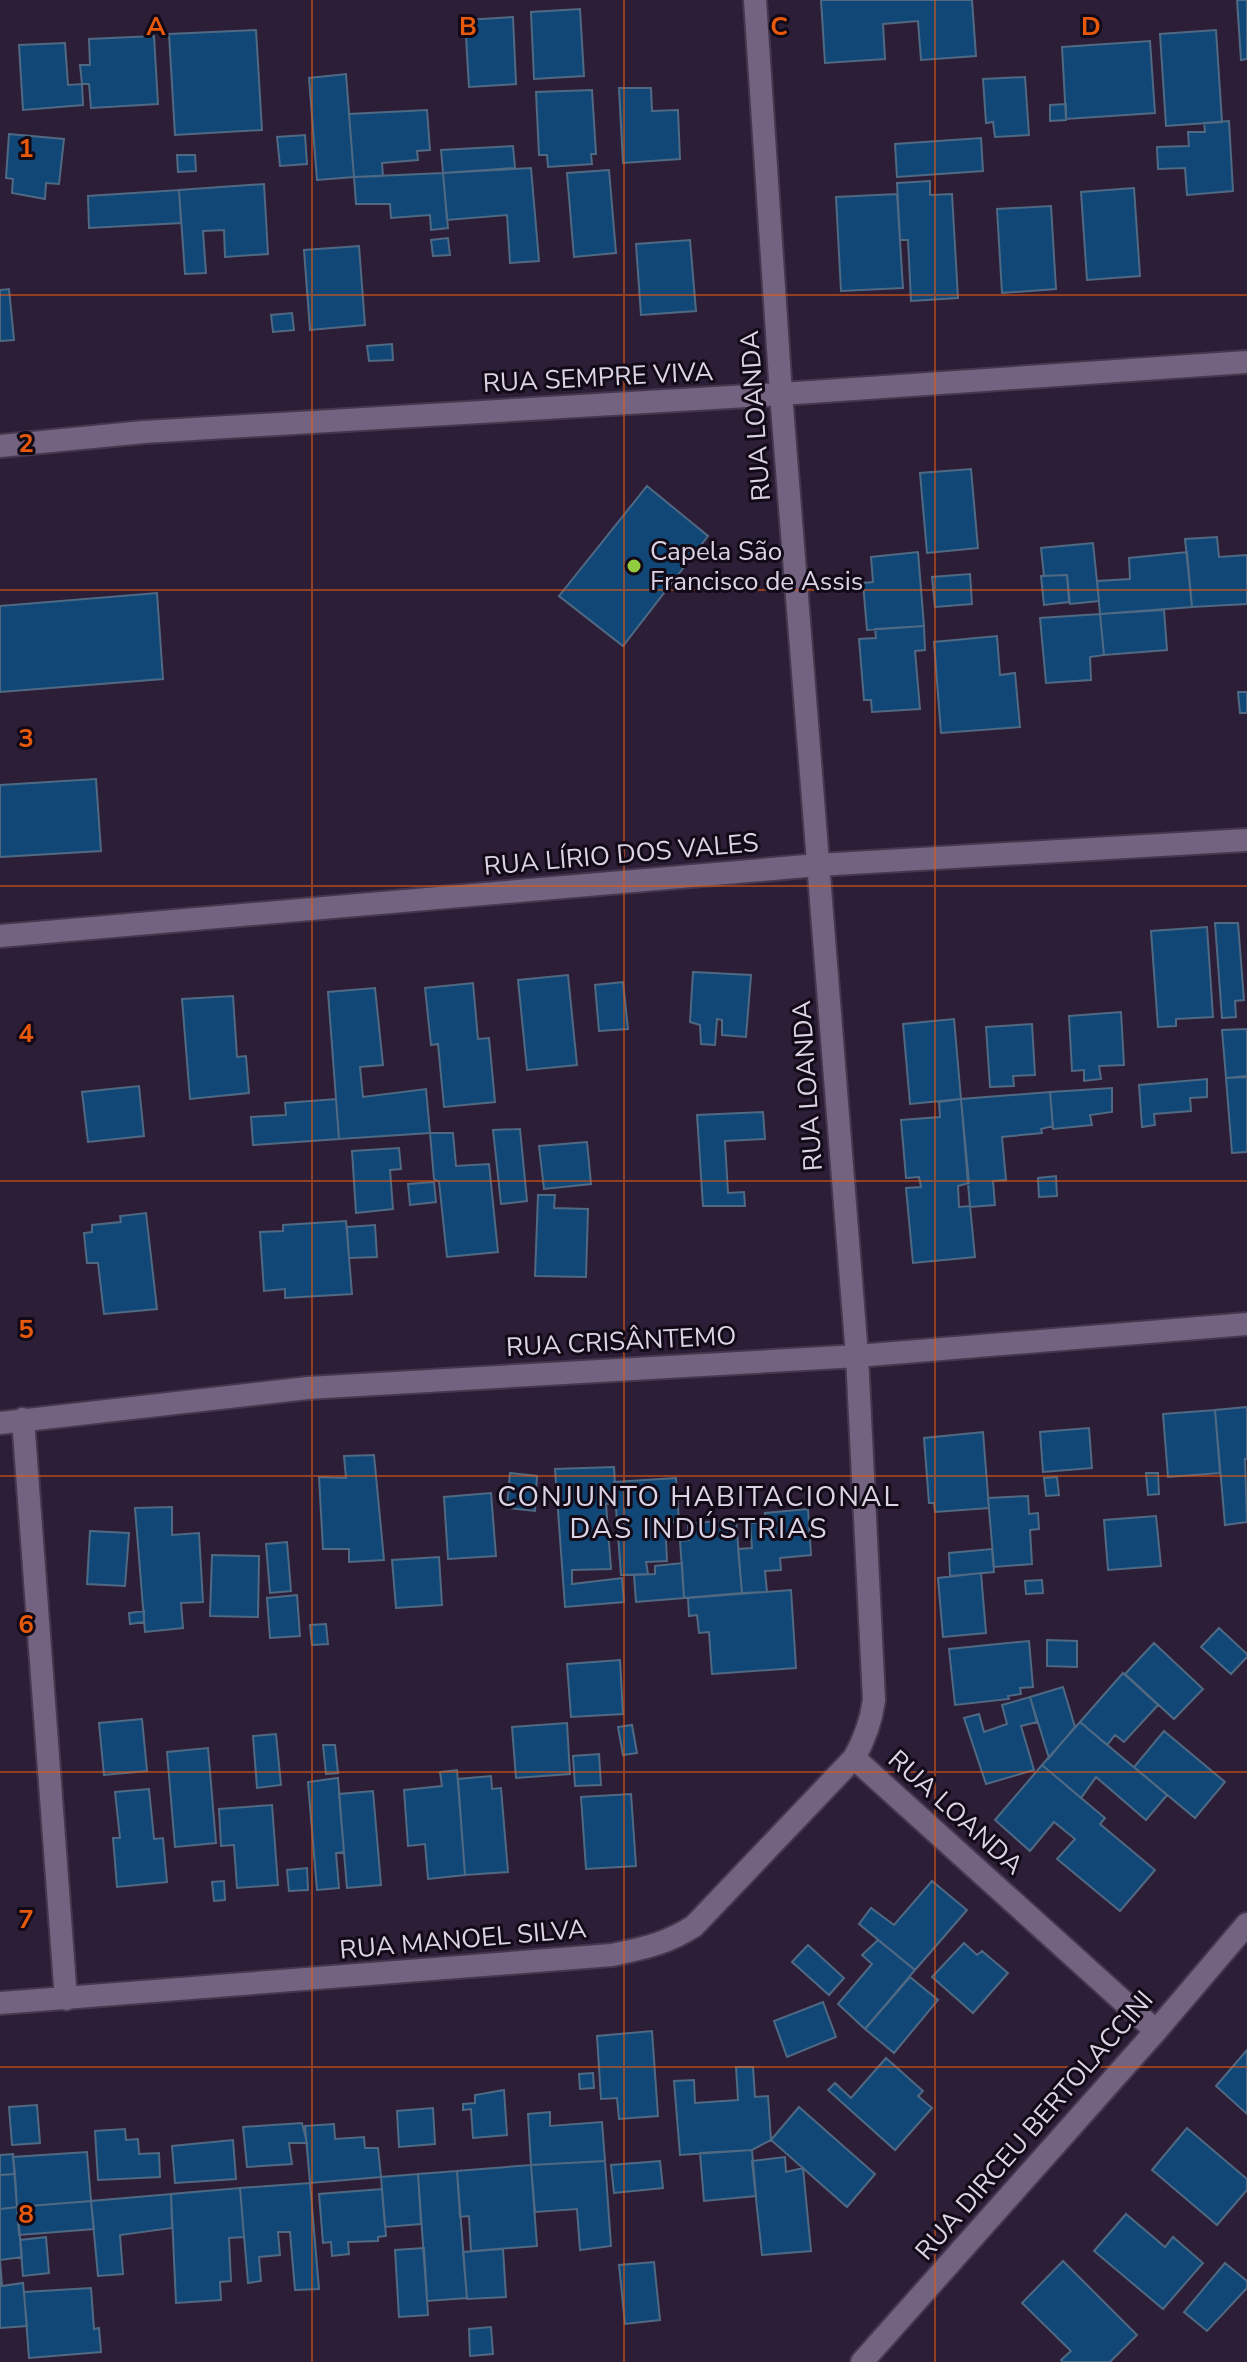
<svg xmlns="http://www.w3.org/2000/svg" width="1247" height="2362" font-family="'Nunito Sans',sans-serif">
<style>
.building{fill:#104777;stroke:#506983;stroke-width:2}
.lines{fill:none;stroke-linecap:round;stroke-linejoin:round}
.minor-casing{stroke:#45384e;stroke-width:26}
.minor{stroke:#736280;stroke-width:22}
.grid{fill:none;stroke:#e8590c;stroke-width:2;stroke-opacity:0.55}
.poi-dot{fill:#92cd3f;stroke:#120b17;stroke-width:3}
.labels{text-anchor:middle;stroke-width:6;stroke-linejoin:round;paint-order:stroke}
.street-label{font-size:26px;fill:#dcd3e4;stroke:#120b17}
.poi-label{font-size:26px;fill:#dcd3e4;stroke:#120b17;text-anchor:start}
.neighbourhood-label{font-size:28px;letter-spacing:2px;fill:#dcd3e4;stroke:#120b17}
.grid-label{font-size:26px;text-anchor:middle;font-weight:bold;fill:#e8590c;stroke:#120b17;stroke-width:6;stroke-linejoin:round;paint-order:stroke}
</style>
<rect width="100%" height="100%" fill="#2d1e38"/>
<path class="building" d="M821 0H972L976 56 921 60 918 21 883 24 885 59 825 63Z
M1237 0H1247V59L1241 60Z
M580 9 584 76 534 79 531 12Z
M513 17 516 84 469 87 465 20Z
M256 30 262 130 175 135 169 34Z
M1216 30 1222 122 1166 126 1160 34Z
M154 36 158 104 91 108 89 84H82L80 65H90L89 39Z
M1150 41 1155 113 1066 119 1062 47Z
M65 43 68 85 82 84 83 105 23 110 19 45Z
M346 74 354 177 317 180 309 78Z
M1025 77 1029 135 995 137 993 122 986 123 983 79Z
M619 88H651L652 111 678 110 680 159 623 163Z
M592 90 596 154H591L592 164 548 167 547 155H539L536 92Z
M1066 104V120L1050 121V105Z
M427 110 430 150 417 151 418 160 382 163 383 176 354 177 349 114Z
M1229 121 1233 191 1187 195 1185 168 1158 169 1157 147 1189 146 1188 132H1205L1204 123Z
M9 134 64 139 59 184 46 183 45 199 12 193 13 179 6 178Z
M305 135 307 164 280 166 277 137Z
M981 138 983 171 897 177 895 144Z
M513 146 515 168 443 173 441 150Z
M177 155H195L196 171 178 172Z
M531 168 539 261 510 263 507 215 447 220 443 173Z
M609 170 616 253 574 257 567 173Z
M443 173 448 228 431 230 430 215 391 218 390 204H356L354 177Z
M930 181V195L952 194 958 298 911 301 908 240H900L897 183Z
M264 184 268 254 225 257 224 230 203 231 206 273 185 274 179 190Z
M1134 188 1140 276 1087 280 1081 192Z
M179 190 181 223 89 228 88 196Z
M897 194 903 288 841 291 836 197Z
M1051 206 1056 289 1002 293 997 209Z
M448 238 450 255 433 256 431 240Z
M690 240 696 311 641 315 636 244Z
M359 246 365 325 310 330 304 250Z
M9 289 14 340 0 341V290Z
M292 313 294 330 273 332 271 315Z
M392 344 393 360 369 361 367 346Z
M971 469 978 548 927 553 920 473Z
M647 486 708 536 623 646 559 596Z
M1217 537 1219 557 1247 555V604L1192 607 1185 539Z
M1093 543 1099 601 1070 604 1067 575 1044 576 1041 548Z
M918 552 924 626 867 630 863 583 873 582 871 557Z
M1187 552 1192 607 1100 614 1097 581 1130 579 1129 558Z
M970 574 972 604 935 607 932 577Z
M1067 575 1069 602 1044 605 1041 576Z
M157 593 163 679 0 692V606Z
M1164 610 1167 650 1104 655 1100 614Z
M1100 614 1104 655 1090 657 1091 680 1046 683 1040 618Z
M924 626 925 650 915 651 920 709 872 712 871 700H864L859 639 876 638 875 629Z
M997 636 1000 675 1015 673 1020 727 941 733 934 642Z
M1238 692H1247V713H1240Z
M96 779 101 851 0 857V785Z
M1215 923H1238L1244 1000 1235 1001 1236 1017 1222 1018Z
M1207 927 1213 1017 1176 1019V1026L1158 1027 1151 931Z
M693 972 751 975 746 1037 722 1035V1020L717 1019 715 1045 701 1044 700 1025 690 1022Z
M568 975 577 1065 527 1070 518 980Z
M623 982 628 1029 599 1031 595 985Z
M473 983 478 1039 489 1038 495 1102 444 1107 438 1044 431 1045 425 988Z
M375 988 383 1065 360 1067 363 1097 426 1089 430 1133 339 1139 328 992Z
M233 996 237 1057 246 1056 249 1093 190 1099 182 999Z
M1121 1012 1124 1065 1099 1066 1101 1079 1084 1081V1070L1072 1071 1069 1016Z
M954 1019 961 1099 910 1104 903 1024Z
M1032 1024 1035 1075 1013 1076 1014 1086 990 1087 986 1027Z
M1247 1029V1076L1226 1078 1222 1030Z
M1247 1077V1152L1232 1153 1226 1078Z
M1207 1079V1097L1190 1098 1191 1111 1154 1114 1155 1125 1142 1127 1139 1085Z
M139 1086 144 1136 88 1142 82 1092Z
M1112 1088V1112L1090 1115 1092 1125 1053 1129 1050 1092Z
M1050 1092 1053 1126 1041 1129 1042 1133 1002 1137 1006 1180 993 1181 995 1205 970 1207 961 1099Z
M336 1099 339 1139 253 1145 251 1117 286 1115 285 1103Z
M961 1099 969 1183 958 1186 959 1207 970 1206 975 1257 913 1263 906 1188 921 1187 919 1177 906 1178 901 1120 940 1117 939 1102Z
M763 1112 765 1139 725 1141 728 1193 744 1192 745 1206H703L697 1115Z
M520 1129 527 1201 501 1204 493 1130Z
M430 1133H453L456 1166 489 1164 498 1252 447 1257 439 1182 434 1179Z
M587 1142 591 1184 544 1189 539 1146Z
M399 1148 401 1169 390 1170 393 1209 356 1213 352 1151Z
M1056 1176 1057 1196 1039 1197 1038 1178Z
M434 1182 436 1202 410 1205 408 1184Z
M538 1195H555L554 1208 588 1209 586 1277 535 1276Z
M146 1213 157 1309 104 1314 98 1263H87L84 1233 92 1232V1225L121 1222 120 1216Z
M346 1221 352 1294 285 1298V1289L264 1291 260 1232 283 1231V1225Z
M375 1225 377 1257 349 1258 347 1227Z
M1247 1407V1459H1245L1247 1522 1225 1525 1215 1410Z
M1215 1410 1220 1473 1168 1477 1163 1414Z
M1089 1428 1092 1468 1043 1472 1040 1432Z
M983 1432 989 1508 935 1512 934 1503H929L924 1438Z
M374 1455 384 1560 349 1562V1549H323L319 1477 346 1478 344 1456Z
M614 1467 616 1503 606 1504 611 1569 572 1570V1584L622 1578 624 1602 565 1607 555 1469Z
M510 1473 537 1476 535 1511 507 1508Z
M1146 1473H1158L1159 1494 1148 1495Z
M1057 1477 1059 1495 1046 1496 1044 1478Z
M676 1478 679 1522H665L667 1561 646 1562 648 1574 621 1575 614 1482Z
M491 1493 496 1556 448 1559 444 1497Z
M1028 1496 1029 1514 1038 1513 1039 1529 1030 1530 1032 1564 994 1567 988 1498Z
M172 1507V1535L199 1533 203 1602 181 1603 183 1628 145 1632 135 1508Z
M808 1509 811 1555 780 1558 781 1570 765 1571 767 1592 742 1593 738 1549 752 1548 750 1523 765 1522V1513Z
M1156 1516 1161 1566 1108 1570 1104 1520Z
M736 1519 742 1593 684 1598 680 1541 689 1540 688 1524Z
M90 1531 129 1533 125 1586 87 1584Z
M287 1542 291 1591 270 1593 266 1544Z
M992 1549 994 1572 950 1576 949 1553Z
M212 1555 259 1556 258 1617 210 1616Z
M439 1557 442 1605 396 1608 392 1560Z
M682 1563 684 1598 636 1602 634 1575 655 1574V1566Z
M981 1573 986 1633 943 1637 938 1578Z
M1042 1580 1043 1593 1026 1594 1025 1581Z
M791 1590 796 1668 712 1674 709 1632 699 1633 697 1615 689 1616 688 1598Z
M297 1595 300 1636 270 1638 267 1598Z
M144 1611V1622L130 1624 129 1613Z
M326 1624 328 1644 312 1645 310 1625Z
M1219 1628 1247 1654V1657L1231 1674 1201 1647Z
M1047 1640 1077 1641V1667L1047 1666Z
M1029 1641 1033 1687 1020 1688 1021 1694 1008 1696 1009 1699 955 1705 949 1649Z
M1154 1643 1203 1689 1174 1719 1125 1674Z
M620 1660 623 1714 571 1717 567 1664Z
M1123 1673 1158 1705 1124 1742 1115 1735 1107 1745 1080 1722Z
M1063 1687 1075 1727 1049 1758 1030 1697Z
M1030 1697 1037 1722 1021 1726 1034 1770 986 1784 964 1718 979 1714 984 1732 1007 1724 1002 1705Z
M142 1719 147 1771 104 1775 99 1723Z
M1080 1722 1167 1795 1146 1820 1096 1777 1081 1798 1042 1765Z
M567 1723 570 1774 516 1778 512 1727Z
M632 1725 637 1753 623 1755 618 1727Z
M1164 1731 1225 1782 1195 1818 1134 1767Z
M276 1734 281 1785 257 1788 253 1736Z
M323 1745H335L338 1773 326 1774Z
M208 1748 216 1843 175 1847 167 1752Z
M599 1754 601 1785 575 1786 573 1756Z
M1042 1765 1105 1818 1100 1824 1155 1870 1120 1911 1057 1859 1075 1839 1054 1822 1030 1851 995 1820Z
M457 1770 465 1875 428 1879 425 1844 408 1846 404 1790 442 1786 440 1772Z
M491 1776 492 1789 501 1788 508 1872 465 1875 458 1779Z
M338 1778 344 1852 336 1853 339 1888 317 1890 308 1782Z
M149 1789 154 1839 163 1838 167 1882 117 1887 113 1838H120L115 1792Z
M373 1791 381 1885 347 1888 339 1794Z
M631 1794 636 1866 586 1869 581 1797Z
M272 1805 278 1885 237 1888 234 1845 221 1846 219 1809Z
M307 1868 308 1890 289 1891 287 1870Z
M224 1881 225 1900 214 1901 212 1882Z
M932 1881 967 1910 915 1970 859 1924 871 1908 894 1925Z
M878 1940 915 1970 865 2029 838 2004 872 1964 862 1955Z
M964 1943 977 1955 982 1951 1008 1973 973 2013 932 1977Z
M808 1945 844 1978 829 1995 792 1962Z
M910 1977 938 2000 894 2053 865 2029Z
M823 2002 836 2037 787 2057 774 2021Z
M652 2031 658 2116 619 2119 617 2098 601 2099 597 2036Z
M1247 2050V2114L1216 2086Z
M886 2058 923 2091 918 2096 932 2108 895 2150 828 2090 835 2083 851 2098Z
M736 2067H753L755 2097 768 2096 771 2140 752 2150 680 2155 674 2081 694 2080 695 2103 738 2100Z
M593 2073 594 2088 580 2089 579 2074Z
M504 2090 507 2135 473 2138 471 2109 463 2110V2104L475 2103V2095Z
M37 2105 40 2143 12 2145 9 2107Z
M799 2107 875 2174 847 2207 771 2140Z
M433 2108 435 2144 399 2147 397 2111Z
M550 2112V2126L602 2122 605 2161 531 2165 528 2114Z
M302 2123 307 2143H289L292 2164 247 2167 243 2127Z
M334 2124 335 2139 364 2137 365 2148H378L381 2177 310 2183 305 2126Z
M1187 2128 1247 2179V2190L1217 2225 1152 2170Z
M125 2129 126 2140 138 2139 139 2154 159 2153 160 2177 98 2180 95 2131Z
M233 2140 236 2179 175 2183 172 2146Z
M752 2150 756 2196 704 2201 700 2153Z
M87 2152 91 2201 17 2207 13 2157Z
M13 2154 15 2174 0 2175V2155Z
M785 2157 786 2172 803 2168 811 2251 762 2255 752 2161Z
M605 2161 611 2246 580 2250 577 2209 535 2212 531 2165Z
M660 2161 663 2188 614 2193 611 2165Z
M531 2165 537 2246 471 2251 469 2216 460 2217 457 2171Z
M457 2171 467 2298 427 2301 418 2174Z
M15 2174 17 2207 0 2209V2175Z
M418 2174 421 2224 385 2227 381 2177Z
M310 2183 319 2289 295 2290 290 2232H278L280 2255 259 2257 261 2281 248 2283 240 2188Z
M240 2188 244 2237 229 2238 231 2281 220 2282 221 2300 176 2303 171 2194Z
M382 2189 386 2236 378 2237V2241L348 2242 349 2254 332 2256 331 2242 323 2243 319 2194Z
M171 2194 172 2228 120 2235 123 2274 98 2276 91 2201Z
M91 2201 94 2229 19 2235 17 2207Z
M17 2207 22 2257 0 2260V2209Z
M1126 2214 1165 2247 1173 2237 1203 2263 1163 2309 1094 2251Z
M46 2237 49 2273 23 2276 20 2240Z
M424 2248 428 2315 399 2317 395 2250Z
M503 2249 506 2297 467 2299 463 2252Z
M0 2260 2 2286 23 2283 27 2326 0 2328Z
M1063 2261 1137 2335 1110 2362H1063L1061 2360 1071 2351 1022 2303Z
M654 2262 660 2320 625 2324 619 2265Z
M1225 2263 1247 2281V2288L1207 2331 1184 2312Z
M91 2288 94 2329 99 2328 101 2352 29 2358 24 2292Z
M491 2327 493 2354 470 2356 469 2329Z"/>
<g class="lines">
<g class="minor-casing">
<path id="minor" d="M755 0 781 394 857 1356 874 1700C871 1722 865 1739 854 1758L1156 2031
M0 446 144 432 781 394 1247 362
M0 936 818 865 1247 840
M23 1419 66 1999
M0 1423 308 1388 857 1356 1247 1324
M0 2003 612 1955C644 1948 666 1944 694 1926L854 1758
M862 2362 1156 2031 1247 1924"/>
</g>
<use href="#minor" class="minor"/>
</g>
<path class="grid" d="M312 0V2362M624 0V2362M935 0V2362M0 295H1247M0 590H1247M0 886H1247M0 1181H1247M0 1476H1247M0 1772H1247M0 2067H1247"/>
<circle class="poi-dot" cx="634" cy="566" r="8"/>
<g class="labels">
<g class="street-label">
<text transform="translate(598 377) rotate(-3)" y="9">RUA SEMPRE VIVA</text>
<text transform="translate(755 416) rotate(-94)" y="9">RUA LOANDA</text>
<text transform="translate(621 854) rotate(-5)" y="9">RUA LÍRIO DOS VALES</text>
<text transform="translate(807 1086) rotate(-94)" y="9">RUA LOANDA</text>
<text transform="translate(621 1341) rotate(-3)" y="9">RUA CRISÂNTEMO</text>
<text transform="translate(956 1812) rotate(42)" y="9">RUA LOANDA</text>
<text transform="translate(463 1939) rotate(-5)" y="9">RUA MANOEL SILVA</text>
<text transform="translate(1034 2125) rotate(-49)" y="9">RUA DIRCEU BERTOLACCINI</text>
</g>
<g class="poi-label">
<text x="650" y="560">Capela São<tspan x="650" dy="30">Francisco de Assis</tspan></text>
</g>
<g class="neighbourhood-label">
<text x="699" y="1506">CONJUNTO HABITACIONAL<tspan x="699" dy="32">DAS INDÚSTRIAS</tspan></text>
</g>
</g>
<g class="grid-label">
<text x="156" y="35">A</text>
<text x="468" y="35">B</text>
<text x="779" y="35">C</text>
<text x="1091" y="35">D</text>
<text x="26" y="157">1</text>
<text x="26" y="452">2</text>
<text x="26" y="747">3</text>
<text x="26" y="1042">4</text>
<text x="26" y="1338">5</text>
<text x="26" y="1633">6</text>
<text x="26" y="1928">7</text>
<text x="26" y="2223">8</text>
</g>
</svg>
